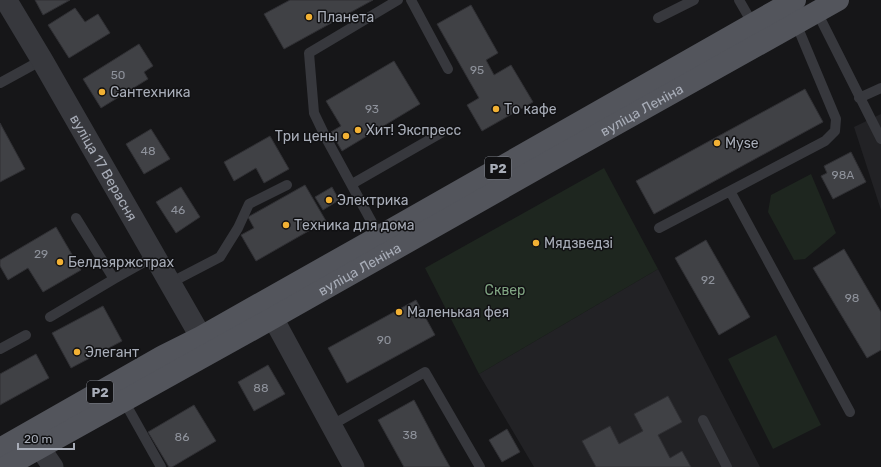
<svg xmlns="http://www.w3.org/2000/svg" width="881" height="467" font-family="Rubik,sans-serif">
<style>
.built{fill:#222225}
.green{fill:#1e261f}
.building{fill:#404145;stroke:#303034}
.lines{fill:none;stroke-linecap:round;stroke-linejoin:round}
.service{stroke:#37383d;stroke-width:10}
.minor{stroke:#37383d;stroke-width:21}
.tertiary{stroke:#37383d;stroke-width:22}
.primary{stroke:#53555c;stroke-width:22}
.poi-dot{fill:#f2b134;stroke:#111113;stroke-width:1.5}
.labels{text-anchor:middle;stroke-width:3;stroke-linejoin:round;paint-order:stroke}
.number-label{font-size:12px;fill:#8e929b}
.shield{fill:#111113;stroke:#7b7e86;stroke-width:1}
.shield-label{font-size:13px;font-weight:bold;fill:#a8adb8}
.poi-label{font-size:14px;fill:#a8adb8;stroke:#111113;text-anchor:start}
.street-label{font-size:14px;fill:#a8adb8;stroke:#111113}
.park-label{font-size:14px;fill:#7fa381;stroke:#111113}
</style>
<rect width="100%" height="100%" fill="#161618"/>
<path class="built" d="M881 114V210L854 127Z
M658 269 760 467H534L479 374Z"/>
<path class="green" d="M604 168 658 269 479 374 425 268Z
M811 174 836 233 805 259 794 260 768 212 771 195Z
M776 335 821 425 773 449 728 359Z"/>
<path class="building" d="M35 0H70L43 15Z
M290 0H373L284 49 264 14Z
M471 5 498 53 486 60 494 75 511 65 533 102 482 131 467 105 479 98 437 24Z
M75 8 85 22 98 14 110 33 69 58 48 25Z
M139 44 153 66 144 72 148 79 101 108 83 79Z
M394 61 420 104 342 151 331 132 341 126 326 101Z
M805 89 823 122 654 214 636 181Z
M0 123 25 169 0 182Z
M151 129 170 159 144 174 126 144Z
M270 136 289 169 264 183 256 168 234 181 224 162Z
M851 152 866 182 833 199 821 176 827 173 824 166Z
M305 185 326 221 256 261 241 235 254 228 248 217Z
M181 187 200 217 176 233 156 202Z
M332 187 339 200 323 210 315 197Z
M56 227 81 270 43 292 28 268 8 280 0 266V260Z
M706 240 750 317 719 335 675 258Z
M844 249 881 312V350L867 358 813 268Z
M416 300 435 335 347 383 328 348Z
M103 306 122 341 71 368 52 333Z
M36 354 49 378 0 405V374Z
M268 365 285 394 254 411 238 382Z
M668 396 682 422 658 435 670 458 682 451 691 467H596L582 441 610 426 619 444 643 431 634 414Z
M414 400 441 451 450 467H404L378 420Z
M194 405 216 441 172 467H169L148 432Z
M507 429 520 452 502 462 489 440Z"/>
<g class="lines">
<path class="service" d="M411 0 448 69
M739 0 754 26
M817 12 881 139
M658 18 694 0
M795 21 836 119 835 131 825 141 730 191 850 412
M0 83 42 60
M859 98 881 88
M352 184 441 133
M76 218 114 279 155 256
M659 228 730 191
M381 239 326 138 314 113 309 53 398 0
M170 283 220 257 238 228 249 204 287 185
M50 317 114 279
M0 349 26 335
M124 401 161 467
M703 420 727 467
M332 425 425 372 480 467"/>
<path class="minor" d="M273 318 354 467
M40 448 53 467"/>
<path class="tertiary" id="s1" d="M6 0 42 60 201 337"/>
<g class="primary">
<path d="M0 449 163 356 201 337 380 236 795 0"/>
<path id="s2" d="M5 467 273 318 545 164 838 0"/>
</g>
</g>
<g class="poi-dot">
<circle cx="309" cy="17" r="4"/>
<circle cx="102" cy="92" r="4"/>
<circle cx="496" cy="109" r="4"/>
<circle cx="358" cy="130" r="4"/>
<circle cx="346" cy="136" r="4"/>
<circle cx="717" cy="143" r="4"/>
<circle cx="329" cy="200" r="4"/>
<circle cx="286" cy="225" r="4"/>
<circle cx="536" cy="243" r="4"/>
<circle cx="60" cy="262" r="4"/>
<circle cx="399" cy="312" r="4"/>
<circle cx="77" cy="352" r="4"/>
</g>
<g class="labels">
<g class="number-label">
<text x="477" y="74">95</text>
<text x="118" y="79">50</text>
<text x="372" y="113">93</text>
<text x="148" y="155">48</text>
<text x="843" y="179">98А</text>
<text x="178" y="214">46</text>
<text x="41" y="258">29</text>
<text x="708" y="284">92</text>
<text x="852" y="302">98</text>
<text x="384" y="344">90</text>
<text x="261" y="392">88</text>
<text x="410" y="439">38</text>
<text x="182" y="441">86</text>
</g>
<g class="shield">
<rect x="485" y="157" width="26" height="22" rx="3"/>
<rect x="87" y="381" width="26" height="22" rx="3"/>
</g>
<g class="shield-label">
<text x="498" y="173">Р2</text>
<text x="100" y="397">Р2</text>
</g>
<g class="poi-label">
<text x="317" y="22">Планета</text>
<text x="110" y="97">Сантехника</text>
<text x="504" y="114">То кафе</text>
<text x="366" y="135">Хит! Экспресс</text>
<text x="338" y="141" text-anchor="end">Три цены</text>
<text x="725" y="148">Myse</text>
<text x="337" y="205">Электрика</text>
<text x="294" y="230">Техника для дома</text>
<text x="544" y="248">Мядзведзі</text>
<text x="68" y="267">Белдзяржстрах</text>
<text x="407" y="317">Маленькая фея</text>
<text x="85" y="357">Элегант</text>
</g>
<g class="street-label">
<text dy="5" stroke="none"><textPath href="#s2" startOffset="730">вуліца Леніна</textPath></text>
<text dy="5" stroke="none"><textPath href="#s1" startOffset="194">вуліца 17 Верасня</textPath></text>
<text dy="5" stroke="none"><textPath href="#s2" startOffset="406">вуліца Леніна</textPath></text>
</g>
<g class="park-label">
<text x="505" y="295">Сквер</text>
</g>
</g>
<path d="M18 443v6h56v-6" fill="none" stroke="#a8adb8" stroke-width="2"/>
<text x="24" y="443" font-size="12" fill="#a8adb8" stroke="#111113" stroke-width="3" paint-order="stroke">20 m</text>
</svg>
